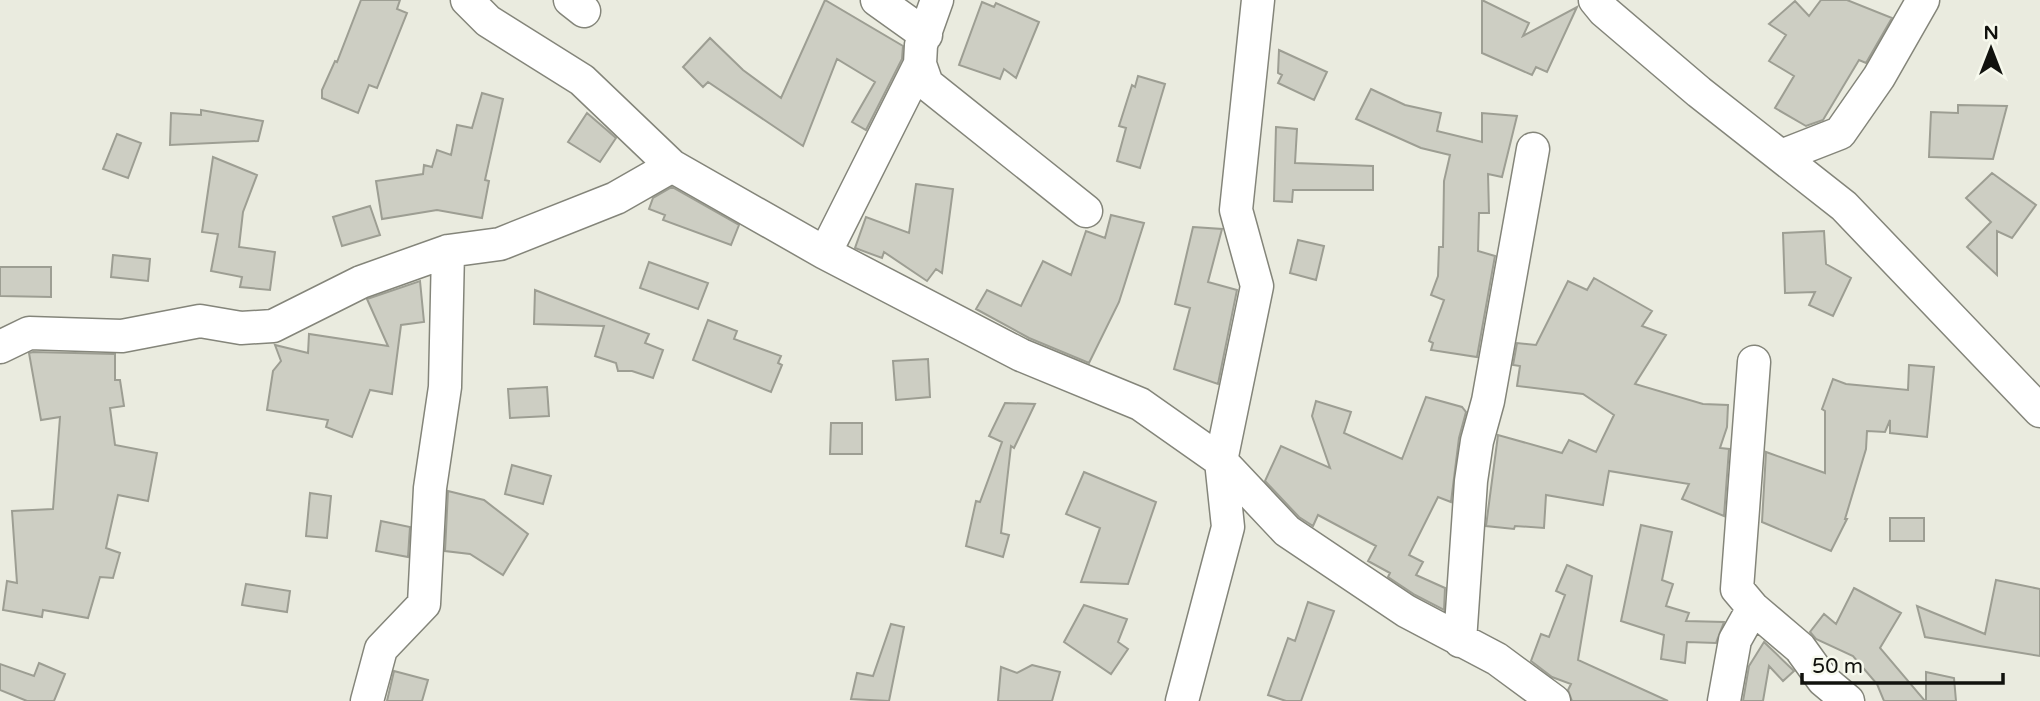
<svg xmlns="http://www.w3.org/2000/svg" width="2040" height="701" font-family="'Varela Round',sans-serif">
<style>
.building{fill:#cdcec3;stroke:#9d9e93;stroke-width:2}
.lines{fill:none;stroke-linecap:round;stroke-linejoin:round}
.minor-casing{stroke:#84857a;stroke-width:35}
.minor{stroke:#fff;stroke-width:32}
</style>
<rect width="100%" height="100%" fill="#eaebdf"/>
<path class="building" d="M361 0H400L397 9 407 13 377 88 369 85 358 113 322 98V90L335 61 337 62Z
M825 0 903 46 902 59 866 130 852 122 875 82 837 59 803 146 708 82 703 87 683 67 710 38 743 70 781 98Z
M1482 0 1529 23 1523 36 1577 7 1547 72 1536 67 1532 75 1482 53Z
M1821 0H1847L1892 18 1866 63 1859 60 1823 120 1806 126 1775 108 1794 76 1769 61 1786 35 1769 24 1795 1 1809 16Z
M982 2 994 7 996 3 1039 22 1016 78 1004 69 1000 79 959 65Z
M1279 50 1327 72 1314 100 1278 83 1282 75 1278 73Z
M1138 76 1165 84 1140 168 1117 161 1126 128 1119 126 1132 85 1135 87Z
M1371 89 1405 105 1441 113 1437 131 1482 142V113L1517 116 1502 177 1488 174 1489 213H1479L1478 251 1495 256 1477 357 1431 350 1433 343 1429 341 1444 300 1431 295 1438 276 1439 247H1443L1444 181 1450 155 1421 148 1356 119Z
M482 93 503 99 485 180 489 181 482 218 437 210 382 219 376 181 423 174 424 165 432 167 437 150 451 155 457 125 472 128Z
M1958 105 2007 106 1993 159 1929 157 1931 112 1958 113Z
M201 110 263 121 258 141 170 145 171 113 201 115Z
M587 113 616 138 600 162 568 142Z
M1276 127 1297 129 1295 163 1373 166V190H1293L1292 202 1274 201Z
M117 134 141 143 128 178 103 169Z
M213 157 257 175 243 212 239 247 275 252 270 290 240 287 242 277 211 271 218 234 202 232Z
M1992 173 2036 205 2012 238 1997 231V275L1967 247 1991 222 1966 198Z
M916 184 953 189 942 273 936 269 927 281 884 252 882 258 855 248 866 217 909 233Z
M672 187 739 225 731 245 663 220 665 215 649 209 653 198Z
M370 206 380 235 342 246 333 217Z
M1111 215 1144 223 1119 302 1089 363 1029 338 976 309 987 290 1021 306 1043 261 1071 275 1086 231 1105 238Z
M1193 227 1222 229 1208 282 1237 290 1218 384 1174 369 1190 308 1175 304Z
M1824 231 1826 264 1851 278 1833 316 1809 305 1815 292 1785 293 1783 233Z
M1298 240 1324 246 1316 280 1290 273Z
M113 255 150 259 148 281 111 277Z
M649 262 708 283 698 309 640 288Z
M0 267H51V297L0 296Z
M1594 278 1652 311 1642 326 1666 335 1635 384 1703 404 1728 405 1727 427 1720 448 1729 449 1724 516 1682 499 1689 484 1609 471 1603 505 1546 495 1544 528 1515 526 1514 529 1486 526 1498 435 1562 453 1569 440 1596 452 1614 415 1583 394 1517 386 1520 366 1513 365 1517 343 1536 345 1568 281 1587 290Z
M420 281 424 322 401 325 392 394 370 390 352 437 326 427 328 420 267 410 273 371 281 361 275 345 308 353 309 334 388 346 367 299Z
M535 290 649 334 645 343 663 350 653 378 632 371H618L616 363 595 356 604 326 534 324Z
M708 320 737 331 734 339 781 356 778 363 782 365 771 392 693 360Z
M33 352 115 354V380H120L124 406 110 408 115 445 157 453 148 501 118 495 106 548 120 553 113 578 100 577 88 618 43 610 42 617 3 610 7 581 17 583 12 511 53 509 60 417 41 420 29 353Z
M928 359 930 397 896 400 893 361Z
M1909 365 1934 367 1927 437 1890 433V420L1885 432 1867 431 1866 449 1845 519H1847L1831 551 1762 522 1766 452 1825 473V411L1822 409 1833 379 1846 384 1908 390Z
M547 387 549 416 510 418 508 389Z
M1426 397 1462 407 1466 412 1459 438 1451 502 1438 497 1409 555 1423 562 1416 575 1445 588 1444 610 1415 595 1388 577 1390 573 1368 561 1376 546 1318 515 1313 526 1299 517 1265 481 1281 446 1330 468 1312 416 1316 401 1351 412 1344 433 1402 459Z
M1005 403 1035 404 1014 448 1011 446 1001 533 1009 535 1003 557 966 546 976 501 980 502 1002 442 989 436Z
M831 423H862V454H830Z
M512 465 551 476 543 504 505 494Z
M1084 472 1156 502 1128 584 1081 582 1100 528 1066 514Z
M448 491 484 500 528 534 503 575 470 554 445 551Z
M310 493 331 496 327 538 306 536Z
M1890 518H1924V541H1890Z
M381 521 410 527 408 557 376 551Z
M1641 525 1672 532 1662 580 1673 584 1666 606 1689 613 1686 621 1724 622 1716 643 1687 642 1685 663 1661 659 1664 635 1621 621Z
M1567 565 1592 576 1578 660 1668 701H1572L1568 690 1571 684 1552 677 1531 661 1541 634 1549 637 1565 595 1556 591Z
M1996 580 2040 589V656L1925 637 1917 606 1985 634Z
M246 584 290 591 287 612 242 605Z
M1854 588 1901 613 1880 648 1925 701H1884L1877 684 1853 656 1816 639 1810 632 1824 614 1836 624Z
M1308 602 1334 611 1301 701H1286L1268 695 1288 638 1295 641Z
M1084 605 1127 619 1118 642 1128 649 1111 674 1064 642Z
M891 624 904 627 889 701 851 699 857 673 873 676Z
M1764 642 1794 671 1783 681 1769 666 1763 701H1743L1749 666Z
M39 663 65 674 54 701H27L0 690V664L34 676Z
M1032 665 1060 672 1052 701H998L1001 667 1017 673Z
M394 671 428 680 422 701H387Z
M1926 672 1954 678 1956 701H1926Z"/>
<g class="lines">
<g class="minor-casing">
<path id="minor" d="M467 0 488 21 582 80 672 166
M570 0 584 11
M877 0 926 35
M937 0 921 45 920 64 825 253 1021 355 1140 404 1221 461 1287 531 1406 611 1497 659 1554 701
M1595 0 1604 11 1699 92 1844 206 2040 411
M920 64 927 84 1086 211
M1781 156 1840 133 1879 77 1923 0
M0 347 29 333 122 336 200 321 241 328 273 326 361 282 448 251 500 244 616 198 672 166 825 253
M1753 608 1800 648 1823 680 1848 701
M1460 641 1471 481 1477 441 1488 401 1533 149
M367 701 381 649 424 604 430 488 445 387 448 251
M1182 701 1228 527 1221 461 1257 286 1236 210 1258 0
M1724 701 1735 640 1753 608 1737 589 1754 362"/>
</g>
<use href="#minor" class="minor"/>
</g>
<g transform="translate(1991 49)" stroke="#f7f9ed" stroke-width="5" paint-order="stroke">
<path d="M0-5L12 26L0 18L-12 26Z" fill="#11120e"/>
<text y="-10" font-size="19" font-weight="bold" text-anchor="middle" fill="#11120e">N</text>
</g>
<path d="M1802 673v10h201v-10" fill="none" stroke="#11120e" stroke-width="3.5"/>
<text x="1812" y="673" font-size="21" fill="#11120e" stroke="#f7f9ed" stroke-width="5" paint-order="stroke">50 m</text>
</svg>
